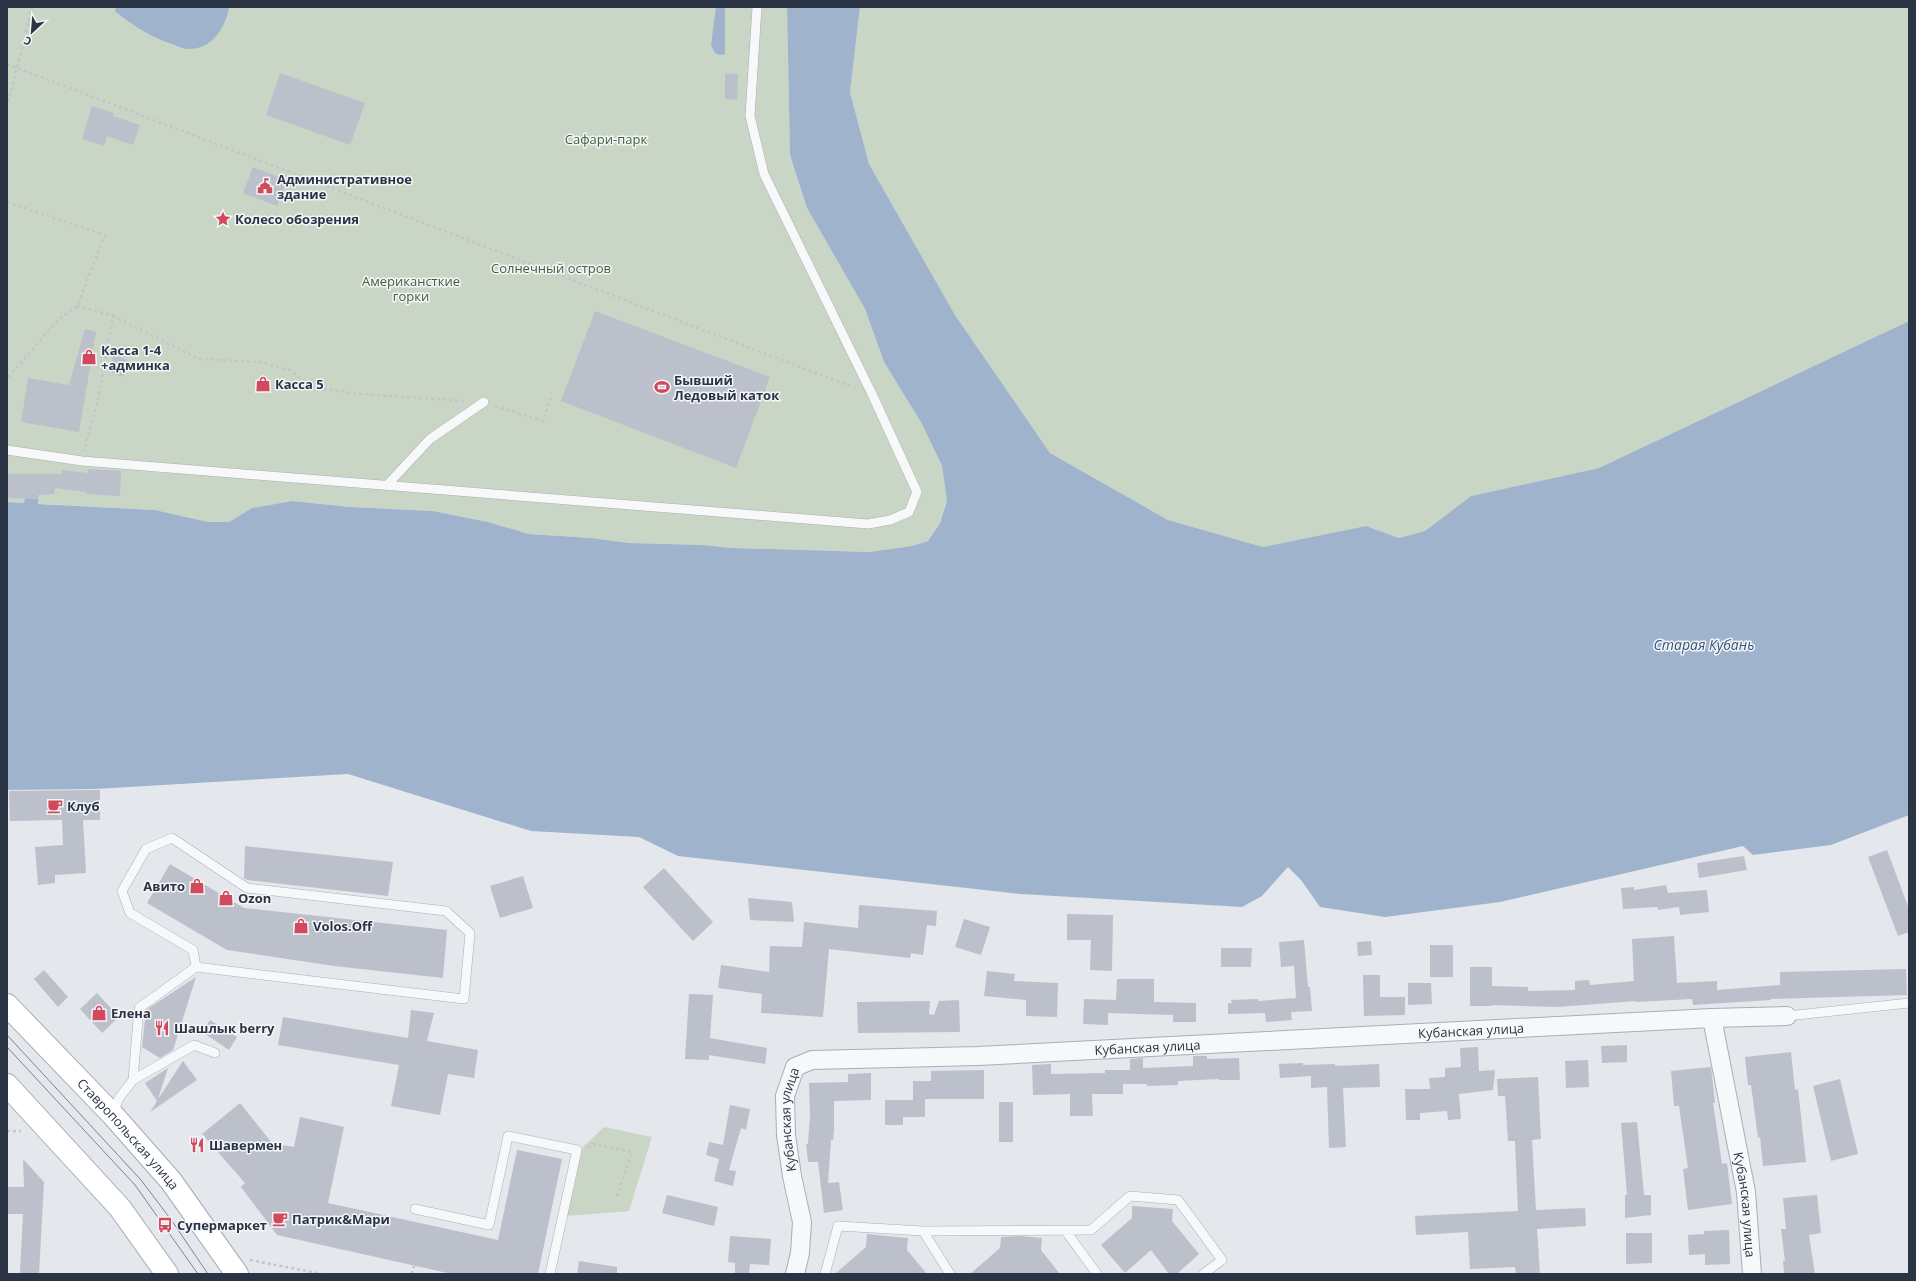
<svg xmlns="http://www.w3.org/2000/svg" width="1916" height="1281" font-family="'Open Sans',sans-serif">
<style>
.green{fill:#c9d6c5}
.water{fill:#9fb4cc}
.building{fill:#bbc0ca}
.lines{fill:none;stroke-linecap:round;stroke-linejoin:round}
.lane-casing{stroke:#a9aeb7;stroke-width:10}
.street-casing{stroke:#a9aeb7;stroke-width:20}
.primary-casing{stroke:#a3abb8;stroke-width:24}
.path{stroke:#c2c5cb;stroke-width:2.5;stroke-dasharray:3 3;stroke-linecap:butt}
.lane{stroke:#f7f8fa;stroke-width:9}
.street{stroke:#f7f8fa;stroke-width:18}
.primary{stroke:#fff;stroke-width:22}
.tram{stroke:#7d8696;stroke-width:1}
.labels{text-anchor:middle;stroke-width:3;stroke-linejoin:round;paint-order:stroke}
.park-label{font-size:13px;fill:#3f6138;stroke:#f4f6f9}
.poi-label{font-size:13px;font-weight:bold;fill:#2b3445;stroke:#f4f6f9;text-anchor:start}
.street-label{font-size:13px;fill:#2b3445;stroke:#f4f6f9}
.water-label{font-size:14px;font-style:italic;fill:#34527a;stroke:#f4f6f9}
</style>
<rect width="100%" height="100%" fill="#e4e7ec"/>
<path class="green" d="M7 7H787L790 155 807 208 865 309 884 362 922 424 942 466 947 500 940 523 928 541 912 546 869 552 733 548 702 545 629 543 591 538 529 534 488 522 433 511 350 507 292 501 252 508 229 522H208L155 510 7 502Z
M860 7H1909V321L1599 468 1471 496 1425 531 1399 538 1366 526 1263 547 1168 520 1050 453 955 315 869 164 850 92Z
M604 1127 652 1137 629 1211 566 1216 583 1147Z"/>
<path class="water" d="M116 7H229C226 27 212 50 188 49 185 49 180 47 177 46 153 38 134 27 115 11Z
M716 7H725V54L720 55 715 53 711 45Z
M787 7H860L850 92 869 164 955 315 1050 453 1168 520 1263 547 1366 526 1399 538 1425 531 1471 496 1599 468 1909 321V815L1831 845 1753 855 1743 846 1500 902 1385 917 1320 907 1301 880 1288 867 1262 896 1242 907 1021 894 678 856 639 837 531 831 348 774 95 789 7 790V502L24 503 25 498 38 499V504L155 510 208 522H229L252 508 292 501 350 507 433 511 488 522 529 534 591 538 629 543 702 545 733 548 869 552 912 546 928 541 940 523 947 501 942 466 922 424 884 362 865 309 807 208 790 155Z"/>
<path class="building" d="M280 73 365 103 350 145 266 115Z
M725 74H738L737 100 725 99Z
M92 106 114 113 113 116 140 125 133 145 107 136 104 146 82 139Z
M253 167 287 180 277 206 243 193Z
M595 311 770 377 736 468 561 401Z
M85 329 96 332 79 432 21 422 28 378 69 385Z
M113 354 129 361 123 377 111 372Z
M88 469 121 471 120 496 86 494V492L55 488 54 494 38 495V499L7 498V474H61L62 470 88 473Z
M100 790V820H83L86 873 55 875V883L38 885 35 847 63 845 62 820 10 821 9 791Z
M245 846 393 862 388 896 247 880 244 878Z
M1887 850 1909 909V932L1898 936 1868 857Z
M1744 856 1747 870 1699 878 1697 863Z
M170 864 244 908 447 930 443 978 334 966 227 950 147 903Z
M664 868 713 922 693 941 643 887Z
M523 876 533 908 500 918 490 886Z
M1666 885 1668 893 1707 890 1709 912 1680 915 1679 907 1658 910 1657 907 1623 909 1621 888 1634 887V890Z
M748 898 792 902 794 922 750 920Z
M859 905 937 911 936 926 927 925 923 955 911 953 910 958 829 949 823 1017 761 1013 762 994 718 988 721 965 769 972 770 946 802 947 804 922 858 928Z
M1067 914 1113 915 1112 971 1090 970 1091 940H1067Z
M964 919 990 927 981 955 955 947Z
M1674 936 1677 983 1717 981V990L1780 985V972L1906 969 1907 995 1771 999V1000L1693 1005 1692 999 1636 1002V1001L1557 1007 1492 1005V1006H1470V967H1492V986L1528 987V991L1575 990V981L1589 980 1590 985 1634 981 1632 939Z
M1304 940 1308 987H1310L1312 1011 1291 1012 1292 1020 1266 1022 1265 1013 1228 1014V1003H1232L1231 1000 1258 999V1001L1296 998 1294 966 1281 967 1279 942Z
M1371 941 1372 955 1358 956 1357 942Z
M1430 945H1453V977H1430Z
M1221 948H1252L1251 967H1221Z
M44 970 68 997 58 1007 34 979Z
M987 971 1015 974 1014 981 1058 983 1057 1017 1026 1016V1000L984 996Z
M1363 975H1380V997H1405V1015L1364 1016Z
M196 977 173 1050 160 1058 142 1047 146 1010Z
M1117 979H1154V1002L1196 1003V1022H1173V1015L1108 1013V1025L1083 1024 1084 999 1116 1000Z
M1408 983H1431L1432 1004 1408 1005Z
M97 993 119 1017 102 1033 80 1009Z
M689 994 713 995 710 1038 767 1048 765 1064 709 1055V1060L685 1059Z
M959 1000 960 1032 858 1033 857 1002 930 1001 929 1014 934 1015 939 1001Z
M411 1010 434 1013 427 1041 478 1050 474 1078 448 1074 440 1115 391 1106 399 1065 278 1045 283 1017 408 1038Z
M210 1020 237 1037 229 1050 202 1032Z
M1627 1045V1062L1602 1063 1601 1046Z
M1478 1047 1479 1071 1495 1070 1493 1090 1459 1094 1461 1119 1448 1120 1447 1111 1420 1113V1120H1406L1405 1089H1430L1429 1078 1445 1077V1068L1461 1067 1460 1048Z
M1791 1052 1795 1090 1798 1089 1806 1162 1763 1166 1760 1137 1758 1138 1751 1085H1748L1745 1057Z
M1193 1056H1207V1059L1239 1058 1240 1080H1219V1079L1178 1081V1085L1147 1086V1084H1123V1094H1092L1093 1116H1070V1094L1033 1095 1032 1065 1051 1064V1074L1105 1073V1070H1130V1059L1143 1058V1068L1193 1066Z
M1588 1060 1589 1087 1566 1088 1565 1061Z
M183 1061 197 1080 150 1112 157 1101 145 1083 168 1068 158 1099Z
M1303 1063V1065L1335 1064V1066L1379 1064 1380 1087 1343 1088 1346 1147 1329 1148 1327 1087 1311 1088V1076L1280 1078 1279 1064Z
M1711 1067 1715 1103H1713L1722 1164 1727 1163 1732 1204 1688 1210 1683 1169 1688 1168 1679 1106H1674L1671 1071Z
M984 1070V1099H925V1117H903V1125H885V1100H913V1081H931V1071Z
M871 1073V1100L834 1101V1131L833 1140H831L828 1183 839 1182 843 1210 824 1213 818 1162H808L806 1144H808L810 1115 809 1083 848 1082V1074Z
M1538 1077 1541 1139 1532 1140 1536 1210 1585 1208 1586 1226 1537 1229 1540 1274H1516L1515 1267 1470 1269 1468 1232 1416 1235 1415 1216 1518 1211 1515 1141H1508L1505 1096H1498L1497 1079Z
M1840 1079 1858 1154 1831 1161 1813 1086Z
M999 1102H1013V1142H999Z
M240 1103 272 1143 294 1147 300 1117 344 1127 328 1203 498 1240 517 1150 562 1159 538 1274H452L277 1235 241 1187 245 1183 202 1134Z
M730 1105 750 1109 746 1130 741 1128 729 1170 736 1171 733 1186 714 1181 719 1159 706 1155 709 1142 723 1145Z
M1637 1122 1644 1195H1651V1215L1625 1218V1195H1627L1621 1123Z
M23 1159 44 1182 39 1274H20L23 1214H7V1187H24Z
M667 1195 718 1207 714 1226 662 1213Z
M1817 1195 1821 1233 1809 1235 1815 1274H1784L1783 1261H1785L1781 1229H1786L1783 1198Z
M1132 1206 1173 1209 1172 1221 1199 1254 1177 1274H1169L1151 1250 1125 1273 1101 1245 1132 1218Z
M1729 1230 1730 1264 1705 1265V1254L1689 1255 1688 1235 1704 1234V1231Z
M1626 1233H1652V1263L1626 1264Z
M867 1234 908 1238 907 1250 927 1274H835L866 1247Z
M730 1236 771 1239 769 1265 750 1264 749 1274 735 1273V1263L728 1262Z
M1020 1236 1042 1238 1041 1250 1060 1274H970L1000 1248 1001 1237Z
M579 1261 617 1267V1274H577Z"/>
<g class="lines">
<g class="lane-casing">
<path id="lane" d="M7 450 82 461 868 524 890 520 909 512 917 492 872 394 764 174 750 116 757 7
M388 484 430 439 484 402
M1787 1016 1909 1003
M133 1080 139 1008 196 967 464 999 470 933 446 911 247 888 172 838 146 849 122 891 130 913 193 950 196 967
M113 1113 119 1098 133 1080 194 1045 215 1053
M415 1209 489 1225 508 1136 577 1150 550 1274
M1065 1230 1097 1274
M923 1231 950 1274
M825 1274 838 1226 923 1231 1091 1230 1130 1196 1178 1200 1222 1260 1203 1274"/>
</g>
<g class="street-casing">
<g id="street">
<path d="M1712 1018 1787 1016"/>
<path id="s1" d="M795 1274 800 1253 802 1222 792 1176 786 1135 785 1096 795 1067 812 1060 978 1056 1712 1018 1746 1192 1752 1274"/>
</g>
</g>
<g class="primary-casing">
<g id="primary">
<path id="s2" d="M7 1005 112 1114 171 1181 237 1274"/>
<path d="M7 1085 120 1208 167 1274"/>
</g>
</g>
<path class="path" d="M7 64 855 388
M7 108 32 7
M7 202 105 235 77 306 57 321 7 379
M77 306 113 316 98 400 84 451
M113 316 199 359 259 362 290 370 311 387 360 394 465 401
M495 406 543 421 552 393
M7 1131H21
M588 1148 593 1144 632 1152 616 1199
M250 1260 322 1274
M412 1274 414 1266"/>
<use href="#lane" class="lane"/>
<use href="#street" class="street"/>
<use href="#primary" class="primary"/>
<path class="tram" d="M7 1035 141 1180 172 1221 208 1274
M7 1047 135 1185 198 1274"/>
</g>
<defs>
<g id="civic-bare" transform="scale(1.2)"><path d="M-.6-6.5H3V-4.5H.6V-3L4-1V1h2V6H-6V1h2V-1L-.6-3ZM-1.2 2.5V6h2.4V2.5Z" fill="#d1495b" stroke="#f4f6f9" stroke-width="2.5" paint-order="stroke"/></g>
<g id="sight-bare" transform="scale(1.2)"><path d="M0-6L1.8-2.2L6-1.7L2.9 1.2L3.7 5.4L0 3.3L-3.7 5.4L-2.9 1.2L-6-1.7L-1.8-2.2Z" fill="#d1495b" stroke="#f4f6f9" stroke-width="2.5" paint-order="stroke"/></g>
<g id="shop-bare" transform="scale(1.2)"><path d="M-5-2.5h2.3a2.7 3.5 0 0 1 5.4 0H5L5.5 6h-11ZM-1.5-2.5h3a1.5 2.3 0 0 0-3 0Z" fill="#d1495b" stroke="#f4f6f9" stroke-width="2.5" paint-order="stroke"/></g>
<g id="stadium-bare" transform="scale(1.2)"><path d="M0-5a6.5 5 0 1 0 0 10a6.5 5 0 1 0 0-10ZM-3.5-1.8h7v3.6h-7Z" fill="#d1495b" stroke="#f4f6f9" stroke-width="2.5" paint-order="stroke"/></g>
<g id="cafe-bare" transform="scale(1.2)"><path d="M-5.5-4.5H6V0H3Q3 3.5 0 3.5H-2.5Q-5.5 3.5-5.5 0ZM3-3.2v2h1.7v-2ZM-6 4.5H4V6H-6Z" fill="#d1495b" stroke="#f4f6f9" stroke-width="2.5" paint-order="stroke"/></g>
<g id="restaurant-bare" transform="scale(1.2)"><path d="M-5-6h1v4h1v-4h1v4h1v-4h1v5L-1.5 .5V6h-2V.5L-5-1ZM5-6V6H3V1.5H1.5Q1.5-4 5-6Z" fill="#d1495b" stroke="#f4f6f9" stroke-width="2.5" paint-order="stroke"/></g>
<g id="bus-bare" transform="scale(1.2)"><path d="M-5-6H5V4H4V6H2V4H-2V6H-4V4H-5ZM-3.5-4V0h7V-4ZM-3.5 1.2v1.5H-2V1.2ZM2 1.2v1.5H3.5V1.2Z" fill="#d1495b" stroke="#f4f6f9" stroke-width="2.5" paint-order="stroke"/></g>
</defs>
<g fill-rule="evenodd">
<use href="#civic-bare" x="265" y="186"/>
<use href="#sight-bare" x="223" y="219"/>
<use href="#shop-bare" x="89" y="357"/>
<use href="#shop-bare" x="263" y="384"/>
<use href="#stadium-bare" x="662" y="387"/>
<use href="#cafe-bare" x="55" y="806"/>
<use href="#shop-bare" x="197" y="886"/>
<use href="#shop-bare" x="226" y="898"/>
<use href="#shop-bare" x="301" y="926"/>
<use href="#shop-bare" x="99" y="1013"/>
<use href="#restaurant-bare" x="162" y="1028"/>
<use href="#restaurant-bare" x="197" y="1145"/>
<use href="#cafe-bare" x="280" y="1219"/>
<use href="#bus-bare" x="165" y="1225"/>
</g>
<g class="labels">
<g class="park-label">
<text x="606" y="144">Сафари-парк</text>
<text x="551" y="273">Солнечный остров</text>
<text x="411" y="286">Американсткие<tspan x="411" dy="15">горки</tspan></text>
</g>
<g class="poi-label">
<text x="277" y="184">Административное<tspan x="277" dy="15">здание</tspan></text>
<text x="235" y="224">Колесо обозрения</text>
<text x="101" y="355">Касса 1-4<tspan x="101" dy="15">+админка</tspan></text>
<text x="674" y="385">Бывший<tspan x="674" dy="15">Ледовый каток</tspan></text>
<text x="275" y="389">Касса 5</text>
<text x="67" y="811">Клуб</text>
<text x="185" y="891" text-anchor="end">Авито</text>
<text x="238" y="903">Ozon</text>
<text x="313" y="931">Volos.Off</text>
<text x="111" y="1018">Елена</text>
<text x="174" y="1033">Шашлык berry</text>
<text x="209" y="1150">Шавермен</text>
<text x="292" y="1224">Патрик&amp;Мари</text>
<text x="177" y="1230">Супермаркет</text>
</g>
<g class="street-label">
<text dy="5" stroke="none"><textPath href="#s1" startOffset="889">Кубанская улица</textPath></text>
<text dy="5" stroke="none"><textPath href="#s1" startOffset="565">Кубанская улица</textPath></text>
<text dy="5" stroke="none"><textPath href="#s1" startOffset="157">Кубанская улица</textPath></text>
<text dy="5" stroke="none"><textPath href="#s2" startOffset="177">Ставропольская улица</textPath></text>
<text dy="5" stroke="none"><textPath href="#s1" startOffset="1320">Кубанская улица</textPath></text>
</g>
<g class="water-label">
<text x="1704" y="650">Старая Кубань</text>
</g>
</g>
<rect width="1916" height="1281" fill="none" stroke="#2b3445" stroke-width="16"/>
<g transform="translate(32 32) rotate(206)" stroke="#f4f6f9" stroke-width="3" paint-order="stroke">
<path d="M0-3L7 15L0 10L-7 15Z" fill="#2b3445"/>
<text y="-6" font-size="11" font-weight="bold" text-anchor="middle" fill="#2b3445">С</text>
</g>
</svg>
